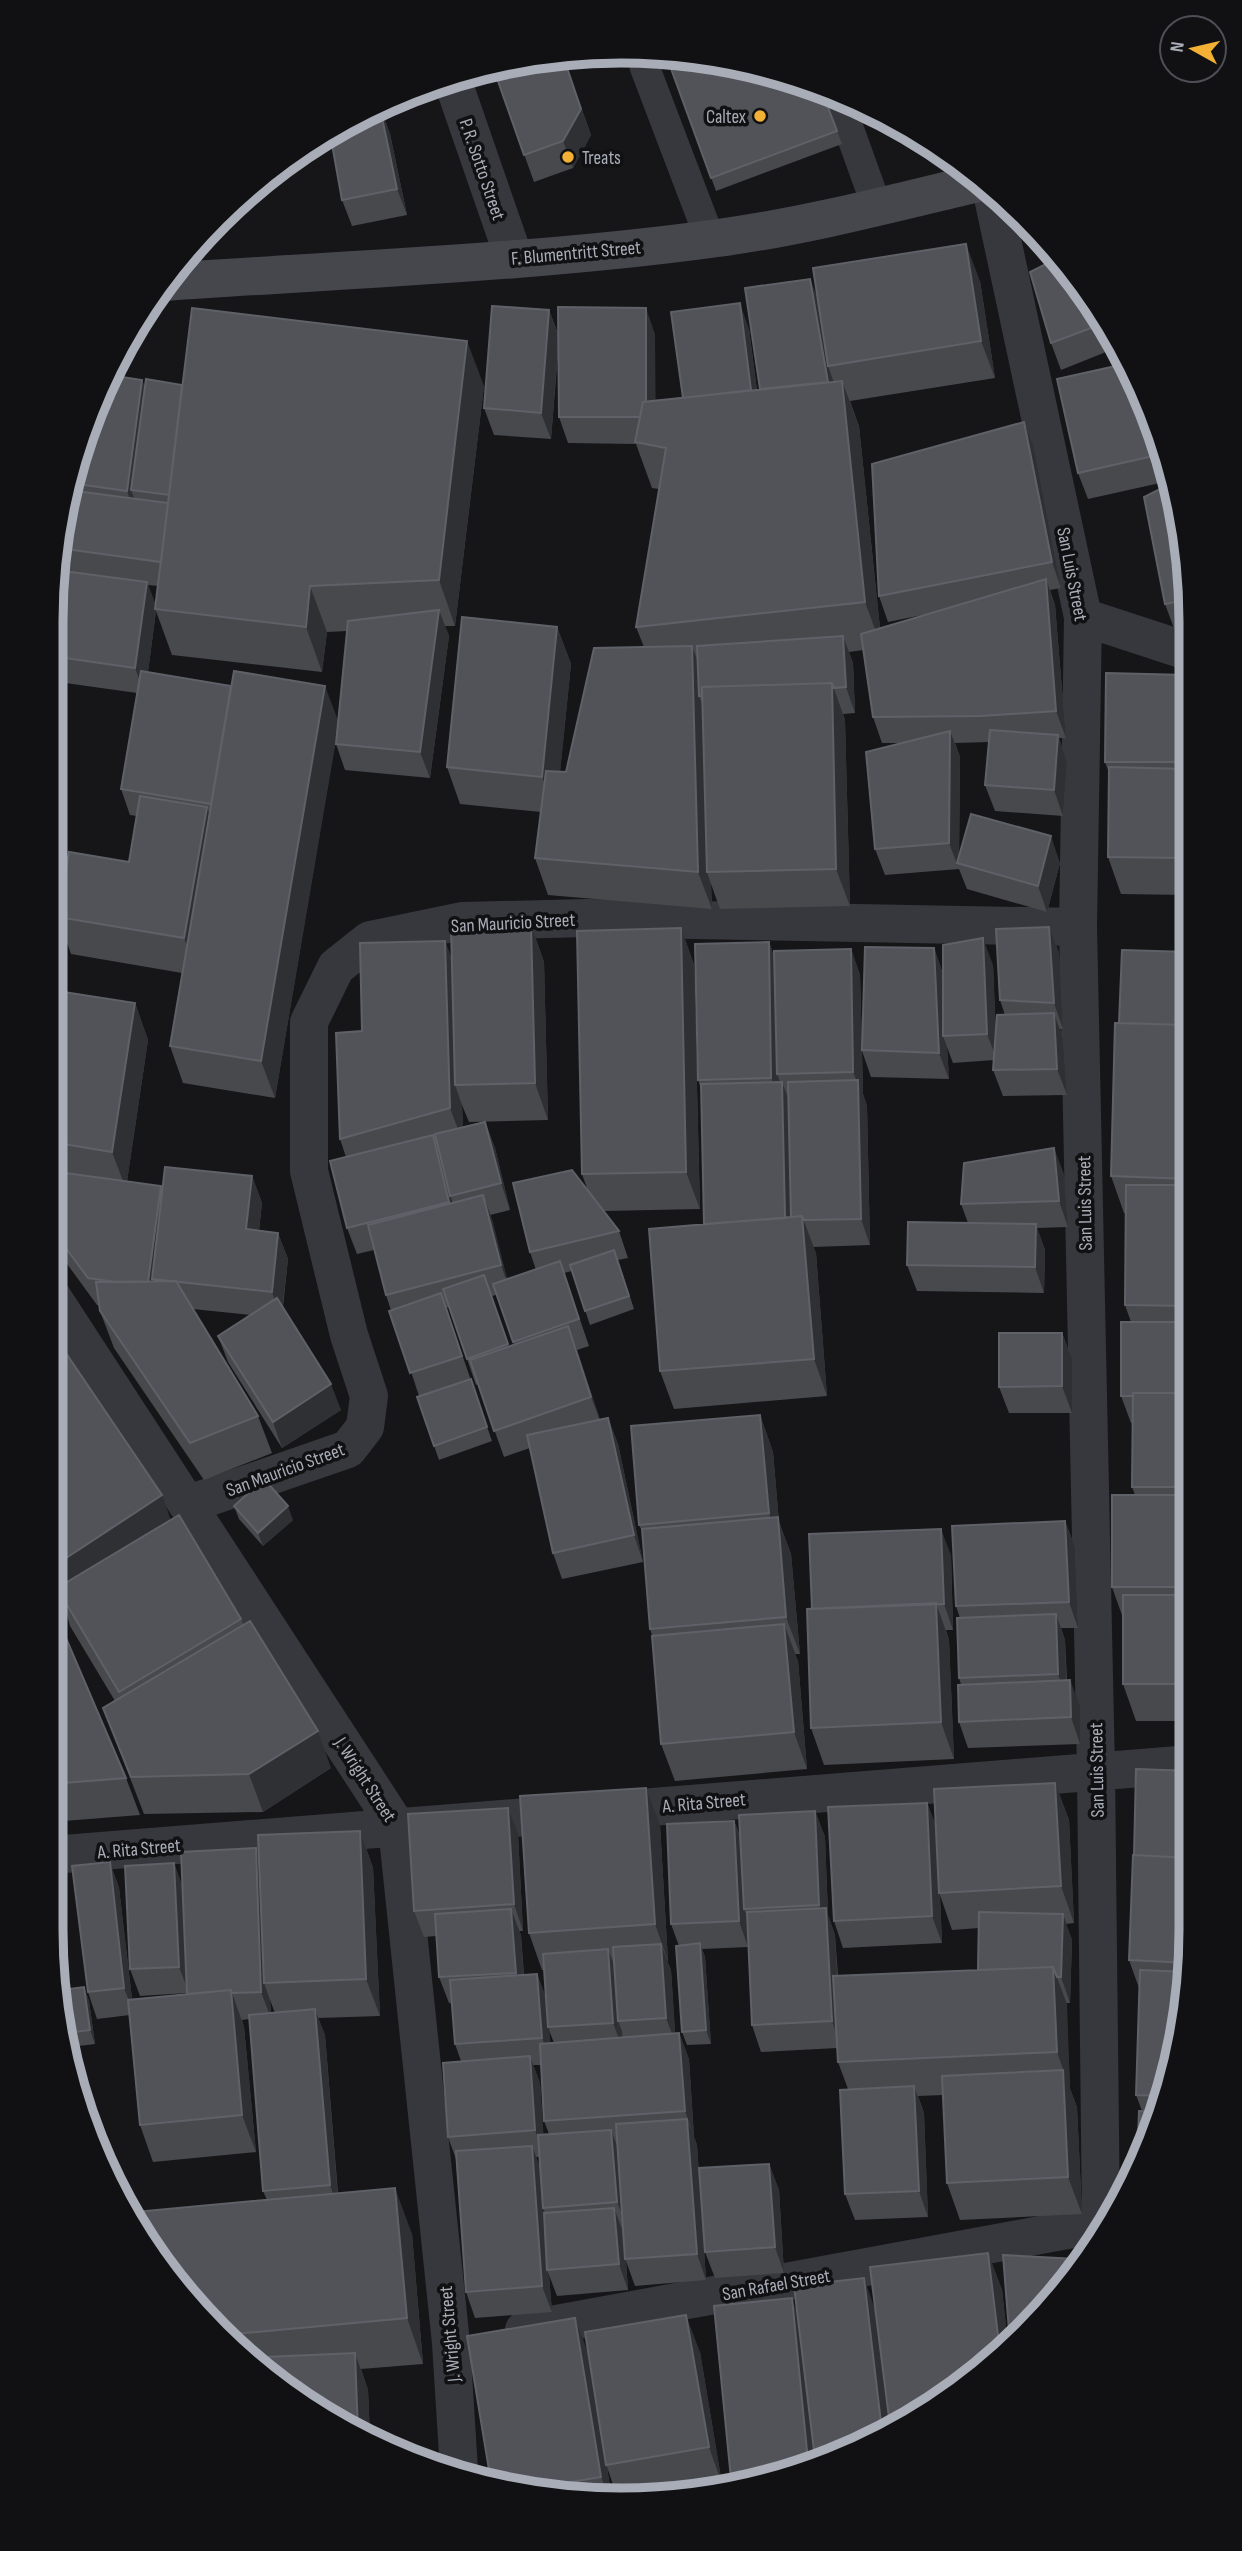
<svg xmlns="http://www.w3.org/2000/svg" width="1242" height="2551" font-family="'Sofia Sans Condensed',sans-serif">
<style>
.lines{fill:none;stroke-linecap:round;stroke-linejoin:round}
.service{stroke:#37383d;stroke-width:30}
.minor{stroke:#37383d;stroke-width:38}
.secondary{stroke:#45474d;stroke-width:38}
.wall{fill:#47494d;fill-rule:evenodd}
.shaded-wall{fill:#2f3033}
.building{fill:#525359;stroke:#5f6168;stroke-width:2}
.poi-dot{fill:#f2b134;stroke:#111113;stroke-width:2.5}
.labels{text-anchor:middle;stroke-width:7;stroke-linejoin:round;paint-order:stroke}
.poi-label{font-size:19px;fill:#a8adb8;stroke:#111113;text-anchor:end}
.street-label{font-size:19px;fill:#a8adb8;stroke:#111113}
.rim{fill:none;stroke:#a8adb8;stroke-width:9}
</style>
<rect width="100%" height="100%" fill="#161618"/>
<g class="lines">
<path class="service" d="M646 53 643 60 645 68 710 239
M836 93 877 207"/>
<path class="minor" d="M452 79 514 258
M992 193 1083 617 1078 927 1096 1771 1101 2223
M1083 617 1187 651
M51 1295 397 1827 451 2343 459 2470
M189 1504 348 1449 365 1427 369 1396 349 1335 309 1171V1022L336 967 370 940 462 921 587 918 1078 927
M51 1855 1191 1764
M524 2330 1100 2224"/>
<path class="secondary" d="M165 282C349 269 535 263 718 238 807 226 894 203 982 182"/>
</g>
<path class="wall" d="M666 55 821 89 842 144 716 191Z
M563 56 591 135 573 168 534 182 493 67Z
M380 106 390 134 407 215 352 226 342 200 331 140 301 150 305 147Z
M1073 274 1116 348 1061 370 1051 343Z
M810 279 818 300 980 281 995 378 850 401 859 426 880 628 927 614 888 622 879 596 1034 448 1061 588 1050 590 1055 605 1066 738H1059L1067 762 1063 816 995 811 985 785 989 742 955 743 960 757 959 856 1060 863 1047 912 967 889 959 869 885 875 875 849 900 743H882L873 717 863 650 849 652 853 663 855 713 843 714 845 720 850 906 720 909 711 884 712 909 548 895 535 858 541 812 460 804 447 767 557 627 571 664 560 771 566 772 644 647 636 627 659 489 652 488 636 444 568 443 559 417V341L551 439 494 435 484 408 549 310 559 336 655 334V400L683 398 749 329 757 390 760 389Z
M142 380 145 388 182 385 484 386 455 626H445L449 636 430 778 345 770 336 744V737L275 1098 183 1083 170 1046 182 973 71 954 58 917 129 862 137 816 130 815 121 789 137 693 51 681V621L62 509 94 402ZM148 585 158 586 156 606ZM156 611 172 655 322 672 327 632 347 631 338 721 231 687 148 672Z
M1148 402 1169 481 1088 499 1078 473Z
M1186 546 1187 628 1175 631 1165 604Z
M1187 675 1188 895 1121 894 1108 857 1109 773 1105 762Z
M531 925 544 962 548 1120 469 1122 462 1105 463 1127 485 1122 495 1148 510 1210 490 1215 507 1279 536 1270 530 1252 588 1191 582 1174 681 928 694 965 700 1209 604 1211 619 1231 628 1258 618 1260 634 1309 590 1325 572 1271 564 1273 589 1346 577 1350 600 1420 608 1418 618 1444 643 1562 562 1579 553 1553 530 1448 504 1457 478 1384 476 1385 449 1307 446 1308 492 1441 439 1460 417 1397 419 1396 386 1295 374 1250 357 1254 347 1228 346 1157 340 1139 362 1031 445 941 452 960ZM496 1295 514 1345 509 1347 492 1296Z
M1049 927 1059 953 1063 1029H1060L1063 1039 1067 1095 1003 1096 993 1070 994 1060 953 1063 947 1047 949 1079 871 1077 862 1051 863 1094 867 1106 870 1245 813 1247 816 1253 827 1396 674 1409 660 1371 704 1224 701 1089 698 1080 769 942 775 959 851 949 860 975 862 1047 934 948 943 974 993 965 996 1035 1005 1015 1000 1000Z
M1188 952 1190 1721H1136L1123 1684V1618L1112 1587 1135 1495 1132 1487 1133 1423H1131L1121 1396 1131 1322 1125 1305 1126 1214 1124 1213 1111 1176 1119 1023Z
M51 990 135 1003 148 1040 127 1181 161 1186 163 1190 252 1176 262 1203 259 1231 278 1233 288 1259 283 1307 341 1410 282 1448 228 1362 218 1336 251 1315 193 1309 258 1416 272 1453 204 1480 114 1348 100 1311 99 1305H97L51 1242Z
M1064 1174 1068 1227 1037 1228 1045 1250 1044 1293 917 1291 907 1265 968 1223 961 1204Z
M51 1331 171 1520 241 1619 243 1624 331 1768 263 1812 144 1814 103 1708 115 1701 70 1626 67 1615 58 1620 126 1778 140 1815 51 1822Z
M1062 1333 1072 1359V1413H1009L999 1387Z
M760 1415 773 1452 779 1522 791 1554 800 1654H795L798 1661 807 1769 675 1781 661 1744 652 1635 650 1629 642 1531 639 1525Z
M234 1506 293 1520 263 1546 239 1519Z
M1065 1521 1075 1547 1078 1628H1061L1065 1640 1067 1680 1080 1706V1744L968 1748 959 1722 961 1684 959 1678 960 1618 956 1606Z
M951 1555 953 1630H946L949 1640 954 1759 824 1765 811 1728 812 1609Z
M1055 1783 1069 1820 1074 1923 1066 1924 1072 1940 1070 2003H1066L1070 2089 1077 2107 1082 2214 960 2220 947 2183 943 2095 918 2096 924 2113 928 2217 855 2220 845 2194 848 2089 838 2062 837 2048 761 2052 752 2025 748 1947 702 1949 705 1957 711 2044 687 2045 682 2032 679 1946 671 1924 734 1821 741 1838 815 1811 825 1837 828 1915 835 1935 838 1976 978 1970 979 1928 952 1930 940 1895 942 1943 843 1948 834 1921 927 1803 936 1826Z
M660 1825 668 1961H667L671 1970 675 2033H679L689 2059 694 2137 697 2145 706 2280 635 2286 626 2261 628 2290 557 2296 549 2275 552 2312 475 2318 466 2292 456 2159 448 2137 461 2061 455 2044 452 2003H449L439 1977 436 1936 424 1937 414 1911 518 1834 523 1931H519L521 1935 524 1975 537 1974 546 1998 544 1970H542L529 1933ZM549 2030 554 2043H550ZM533 2065H541L544 2121 549 2134H543L540 2083ZM536 2157H540V2168Z
M360 1831 373 1868 380 2016 318 2018 325 2035 338 2193 412 2234 423 2364 361 2369 368 2390 370 2437 336 2424 245 2358 169 2277 267 2200 263 2191 249 2019 242 2020 244 2027 256 2152 153 2162 140 2125 130 2015 97 2019 88 1992 110 1862 119 1888 132 1999 187 1994V1993L140 1996 130 1969 174 1863 182 1886 259 1857ZM270 2000 275 2013H271Z
M1191 1930 1180 2042 1148 2149 1142 2111 1136 2095 1139 1988 1129 1960Z
M84 1987 89 2001 95 2044 70 2047 61 1990Z
M769 2164 779 2190 784 2273 715 2278 705 2252Z
M988 2253 1002 2290 1008 2345 968 2383 891 2430V2428V2431L874 2441 733 2484 731 2479 798 2314 876 2312Z
M700 2352 722 2484 663 2494 616 2493 607 2467 611 2493 509 2489 588 2353Z"/>
<path class="shaded-wall" d="M563 56 591 135 573 168 563 141Z
M380 106 390 134 407 215 397 189Z
M966 244 980 281 995 378 981 341Z
M810 279 820 305 828 366 833 380 840 422 831 396Z
M740 303 749 329 762 429 753 403Z
M646 308 655 334 656 444 646 417Z
M549 310 559 337 551 439 541 413Z
M467 341 484 386 455 626 439 580Z
M142 380 151 406 131 490 138 507 136 517 127 491Z
M842 381 859 426 882 648 865 602Z
M1024 422 1034 448 1061 588 1052 562Z
M1046 579 1055 605 1066 738 1056 711Z
M147 582 157 608 155 609 156 611 145 694 135 668Z
M310 586 327 632 322 672 306 627Z
M439 610 449 636 430 778 420 752Z
M557 627 571 664 556 814 542 777Z
M843 636 853 663 855 713 846 687Z
M692 646 706 683 699 696 707 716V872L711 884 712 909 698 872Z
M832 683 845 720 850 906 836 869Z
M325 686 339 723 275 1098 261 1061Z
M950 731 960 757 959 864 957 863 959 869 949 843Z
M1058 735 1067 762 1063 816 1054 790Z
M207 807 220 844 198 975 184 938Z
M1051 836 1060 863 1047 912 1038 886Z
M531 925 544 962 548 1120 535 1083Z
M1049 927 1059 953 1063 1029 1054 1003Z
M681 928 694 965 700 1209 686 1172Z
M983 938 993 965 997 1060 987 1034Z
M445 941 458 978 455 1085 462 1105 464 1145 450 1108Z
M769 942 778 968 777 1074 781 1084V1104L771 1078Z
M934 948 943 975V1036L947 1047 949 1079 939 1053Z
M851 949 860 975 863 1094 867 1106 870 1245 861 1219 858 1084 853 1072Z
M135 1003 148 1040 126 1189 112 1152Z
M1054 1013 1063 1039 1067 1095 1057 1069Z
M782 1082 792 1108 794 1221 786 1225Z
M485 1122 495 1148 510 1210 501 1183Z
M433 1135 442 1161 459 1228 449 1202Z
M1054 1148 1064 1174 1068 1227 1059 1201Z
M252 1176 262 1203 256 1255 246 1229Z
M161 1186 170 1212 152 1279 159 1298 148 1286Z
M483 1195 493 1222 510 1291 501 1265Z
M802 1216 816 1253 827 1396 814 1359Z
M1036 1224 1045 1250 1044 1293 1035 1267Z
M278 1233 288 1259 281 1319 272 1292Z
M568 1326 578 1353 601 1423 591 1397Z
M1062 1333 1072 1359V1413L1062 1386Z
M331 1384 341 1410 282 1448 273 1422Z
M760 1415 773 1452 779 1522 791 1554 800 1654 786 1617 780 1545 769 1513Z
M608 1418 618 1444 643 1562 634 1535Z
M162 1495 178 1540 57 1588 67 1615 51 1625V1568Z
M288 1506 293 1520 263 1546 258 1533Z
M1065 1521 1075 1547 1078 1628 1069 1602Z
M941 1529 951 1555 953 1630 944 1604Z
M936 1603 949 1640 954 1759 941 1722Z
M1056 1614 1065 1640 1067 1700 1058 1674Z
M784 1624 798 1661 807 1769 794 1732Z
M1070 1680 1080 1706V1744L1071 1717Z
M318 1731 331 1768 263 1812 249 1774Z
M1055 1783 1069 1820 1074 1923 1061 1886Z
M646 1788 660 1825 668 1961 655 1924Z
M927 1803 937 1829 942 1943 932 1916Z
M508 1808 518 1834 523 1931 514 1904Z
M815 1811 825 1837 828 1915 835 1935 841 2048 832 2021 827 1925 819 1905Z
M734 1821 744 1847V1909L747 1917 748 1947 739 1921Z
M360 1831 373 1868 380 2016 366 1979Z
M256 1848 265 1874 264 1983 270 2000 271 2018 261 1992Z
M110 1862 119 1888 134 2014 124 1988Z
M174 1863 183 1890 189 1993 179 1967Z
M511 1909 521 1935 525 1999 516 1973Z
M1063 1914 1072 1940 1070 2003 1061 1977Z
M700 1943 705 1957 711 2044 706 2030Z
M661 1944 671 1970 676 2044 666 2018Z
M608 1949 618 1975V2021L622 2031 623 2049 613 2023Z
M1053 1967 1067 2004 1070 2089 1057 2052Z
M537 1974 547 2000 552 2064 542 2038Z
M84 1987 89 2001 95 2044 90 2030Z
M231 1990 244 2027 256 2152 242 2115Z
M315 2009 325 2035 339 2211 330 2185Z
M679 2033 689 2059 694 2137 685 2111Z
M530 2056 540 2083 545 2156 535 2130Z
M1063 2070 1077 2107 1082 2214 1068 2177Z
M914 2086 924 2113 928 2217 919 2191Z
M687 2119 697 2145 706 2280 697 2254Z
M611 2130 621 2156 627 2228 617 2202Z
M532 2146 542 2172 543 2208 545 2213 547 2270 549 2275 552 2312 542 2286Z
M769 2164 779 2190 784 2273 775 2247Z
M395 2188 412 2234 423 2364 407 2318Z
M614 2208 624 2234 628 2290 619 2264Z
M988 2253 1002 2290 1008 2345 1000 2352Z
M864 2278 877 2315 891 2431 877 2439Z
M792 2298 805 2335 818 2458 808 2461Z
M686 2315 700 2352 722 2484 709 2447Z
M575 2318 589 2355 611 2493 607 2492 601 2477Z
M355 2353 368 2390 370 2437 358 2432Z"/>
<path class="building" d="M666 55 733 62 821 89 837 131 711 178Z
M563 56 581 109 563 141 524 155 493 67 510 62Z
M380 108 397 189 342 200 330 133 375 109Z
M966 244 981 341 828 366 813 268Z
M1058 258 1073 274 1102 324 1051 343 1030 272Z
M810 279 828 382 760 389 745 288Z
M740 303 751 390 683 398 671 312Z
M492 306 549 310 541 413 484 408Z
M558 307 646 308V402H643L640 417H559Z
M192 308 467 341 439 580 310 586 306 627 155 609Z
M1125 364 1148 402 1162 454 1078 473 1057 379Z
M109 375 142 380 127 491 70 483 94 402Z
M146 379 182 385 169 495 131 490Z
M842 381 865 602 636 627 666 448 635 442 643 402Z
M1024 422 1052 562 879 596 872 464Z
M1170 484 1186 546V600L1165 604 1144 497Z
M68 490 168 503 161 562 58 548 62 509Z
M56 570 147 582 135 668 51 656V621Z
M1046 579 1056 711 981 716 873 717 861 634Z
M439 610 420 752 336 744 348 621Z
M462 617 557 627 542 777 447 767Z
M843 636 846 687 834 688 832 683 702 687V696H699L697 646Z
M692 646 698 872 535 858 546 771 566 772 594 648Z
M141 671 231 686 211 804 121 789Z
M234 671 325 686 261 1061 170 1046Z
M1106 673 1187 675V762H1105Z
M832 683 836 869 707 872 702 687Z
M990 730 1058 735 1054 790 985 785Z
M950 731 949 843 875 849 866 752Z
M1109 767 1187 769V858L1108 857Z
M140 796 207 807 184 938 58 917 69 852 129 862Z
M971 814 1051 836 1038 886 957 863Z
M531 925 535 1083 455 1085 451 927Z
M1049 927 1054 1003 1000 1000 996 929Z
M681 928 686 1172 582 1174 577 931Z
M983 938 987 1034 943 1036V945Z
M445 941 450 1108 340 1139 336 1033 362 1031 360 943Z
M769 942 771 1078 698 1080 695 944Z
M865 947 934 948 939 1053 862 1050Z
M851 949 853 1072 777 1074 774 951Z
M1122 950 1188 952V1025L1119 1023Z
M51 990 135 1003 112 1152 51 1142Z
M1054 1013 1057 1069 993 1070 997 1015Z
M1115 1023 1188 1025 1189 1179 1111 1176Z
M858 1080 861 1219 804 1220 802 1216 791 1217 788 1082Z
M782 1082 785 1218 704 1224 701 1084Z
M485 1122 501 1183 450 1196 435 1134Z
M433 1135 449 1202 347 1228 330 1161Z
M1054 1148 1059 1201 961 1204 964 1163Z
M165 1167 252 1176 246 1229 278 1233 272 1292 152 1279Z
M572 1170 619 1231 530 1252 513 1183Z
M51 1171 161 1186 148 1282H115L88 1278 51 1228Z
M1126 1185H1189V1306L1125 1305Z
M483 1195 501 1265 386 1295 368 1225Z
M802 1216 814 1359 660 1371 649 1229Z
M908 1222 1036 1224 1035 1267 907 1265Z
M614 1250 629 1296 585 1311 570 1265Z
M560 1261 579 1319 513 1342 493 1284Z
M484 1275 508 1344 467 1359 443 1289Z
M176 1281 258 1416 190 1443 100 1311 96 1282Z
M441 1293 462 1356 410 1373 389 1311Z
M277 1298 331 1384 273 1422 218 1336Z
M1121 1322H1189V1393H1133V1396H1121Z
M568 1326 591 1397 494 1431 470 1360Z
M51 1331 162 1495 51 1568Z
M999 1333H1062V1386L999 1387Z
M471 1379 487 1427 434 1446 417 1397Z
M1133 1393H1189L1190 1487H1132Z
M760 1415 769 1513 639 1525 631 1426Z
M608 1418 634 1535 553 1553 527 1435Z
M264 1479 288 1506 258 1533 234 1506Z
M1112 1495H1190V1587H1112Z
M179 1515 241 1619 119 1692 57 1588Z
M778 1517 786 1617 650 1629 642 1529Z
M1065 1521 1069 1602 956 1606 952 1526Z
M941 1529 944 1604 812 1609 809 1534Z
M1123 1595H1190V1684H1123Z
M51 1603 126 1778 51 1784Z
M936 1603 941 1722 811 1728 807 1609Z
M1056 1614 1058 1674 959 1678 957 1618Z
M250 1621 318 1731 249 1774 131 1777 103 1708Z
M784 1624 794 1732 661 1744 652 1636Z
M1070 1680 1071 1717 959 1722 958 1685Z
M1136 1769 1191 1771V1858L1134 1855Z
M1055 1783 1061 1886 939 1893 934 1789Z
M646 1788 655 1924 529 1933 520 1796Z
M927 1803 932 1916 834 1921 828 1807Z
M508 1808 514 1904 414 1911 408 1814Z
M815 1811 819 1905 744 1909 739 1815Z
M734 1821 739 1921 671 1924 667 1824Z
M360 1831 366 1979 264 1983 258 1835Z
M256 1848 261 1992 232 1993 231 1990 187 1994 181 1852Z
M1133 1855 1191 1858V1930L1188 1963 1129 1960Z
M110 1862 124 1988 88 1992 72 1866Z
M174 1863 179 1967 130 1969 125 1866Z
M826 1908 832 2021 752 2025 747 1912Z
M511 1909 516 1973 439 1977 435 1914Z
M979 1912 1063 1914 1061 1977H1057L1053 1967 978 1970Z
M700 1943 706 2030 682 2032 676 1946Z
M661 1944 666 2018 618 2021 613 1947Z
M608 1949 613 2023 548 2027 543 1954Z
M1053 1967 1057 2052 838 2062 833 1976Z
M1140 1970 1187 1972 1180 2042 1164 2096 1136 2095Z
M537 1974 542 2038 455 2044 450 1980Z
M84 1987 90 2030 68 2033 61 1990Z
M231 1990 242 2115 140 2125 128 2000Z
M315 2009 330 2185 263 2191 249 2015Z
M679 2033 685 2111 544 2121 540 2044Z
M530 2056 535 2130 448 2137 443 2063Z
M1063 2070 1068 2177 947 2183 942 2076Z
M914 2086 919 2191 845 2194 840 2090Z
M1139 2111 1159 2112 1148 2149 1137 2166Z
M687 2119 697 2254 625 2259 616 2124Z
M611 2130 617 2202 543 2208 538 2135Z
M532 2146 542 2286 466 2292 456 2151Z
M769 2164 775 2247 705 2252 699 2168Z
M395 2188 407 2318 223 2335 169 2277 134 2212Z
M614 2208 619 2264 547 2270 544 2213Z
M988 2253 1000 2352 968 2383 899 2425 890 2426 870 2267Z
M1003 2255 1076 2259V2263L1049 2306 1010 2343Z
M864 2278 881 2423 877 2439 874 2441 815 2459 794 2286Z
M792 2298 808 2461 759 2476 731 2479 714 2306Z
M686 2315 709 2447 606 2465 585 2332Z
M575 2318 601 2477 524 2490 509 2489 491 2482 467 2336Z
M355 2353 358 2432 336 2424 266 2374V2357Z
M706 2492 696 2495 666 2494Z"/>
<g class="poi-dot">
<circle cx="760" cy="116" r="7"/>
<circle cx="568" cy="157" r="7"/>
</g>
<g class="labels">
<g class="poi-label">
<text x="746" y="123">Caltex</text>
<text x="582" y="164" text-anchor="start">Treats</text>
</g>
<g class="street-label">
<text transform="translate(483 169) rotate(71)" y="7">P. R. Sotto Street</text>
<text transform="translate(576 252) rotate(-5)" y="7">F. Blumentritt Street</text>
<text transform="translate(1073 574) rotate(79)" y="7">San Luis Street</text>
<text transform="translate(513 922) rotate(-3)" y="7">San Mauricio Street</text>
<text transform="translate(1084 1203) rotate(-91)" y="7">San Luis Street</text>
<text transform="translate(285 1469) rotate(-20)" y="7">San Mauricio Street</text>
<text transform="translate(1096 1770) rotate(-91)" y="7">San Luis Street</text>
<text transform="translate(366 1779) rotate(57)" y="7">J. Wright Street</text>
<text transform="translate(704 1802) rotate(-5)" y="7">A. Rita Street</text>
<text transform="translate(139 1848) rotate(-5)" y="7">A. Rita Street</text>
<text transform="translate(776 2284) rotate(-10)" y="7">San Rafael Street</text>
<text transform="translate(449 2334) rotate(-95)" y="7">J. Wright Street</text>
</g>
</g>
<path d="M0 0H1242V2551H0ZM621 63H621A558 558 0 0 1 1179 621V1930A558 558 0 0 1 621 2488H621A558 558 0 0 1 63 1930V621A558 558 0 0 1 621 63Z" fill="#111113" fill-rule="evenodd"/>
<path class="rim" d="M621 63H621A558 558 0 0 1 1179 621V1930A558 558 0 0 1 621 2488H621A558 558 0 0 1 63 1930V621A558 558 0 0 1 621 63Z"/>
<g transform="translate(1193 49) rotate(278)"><circle r="33" fill="#111113" stroke="#4d4f55" stroke-width="2"/>
<path d="M0-5L12 26L0 18L-12 26Z" fill="#f2b134"/>
<text y="-10" font-size="19" font-weight="bold" text-anchor="middle" fill="#a8adb8">N</text>
</g>
</svg>
